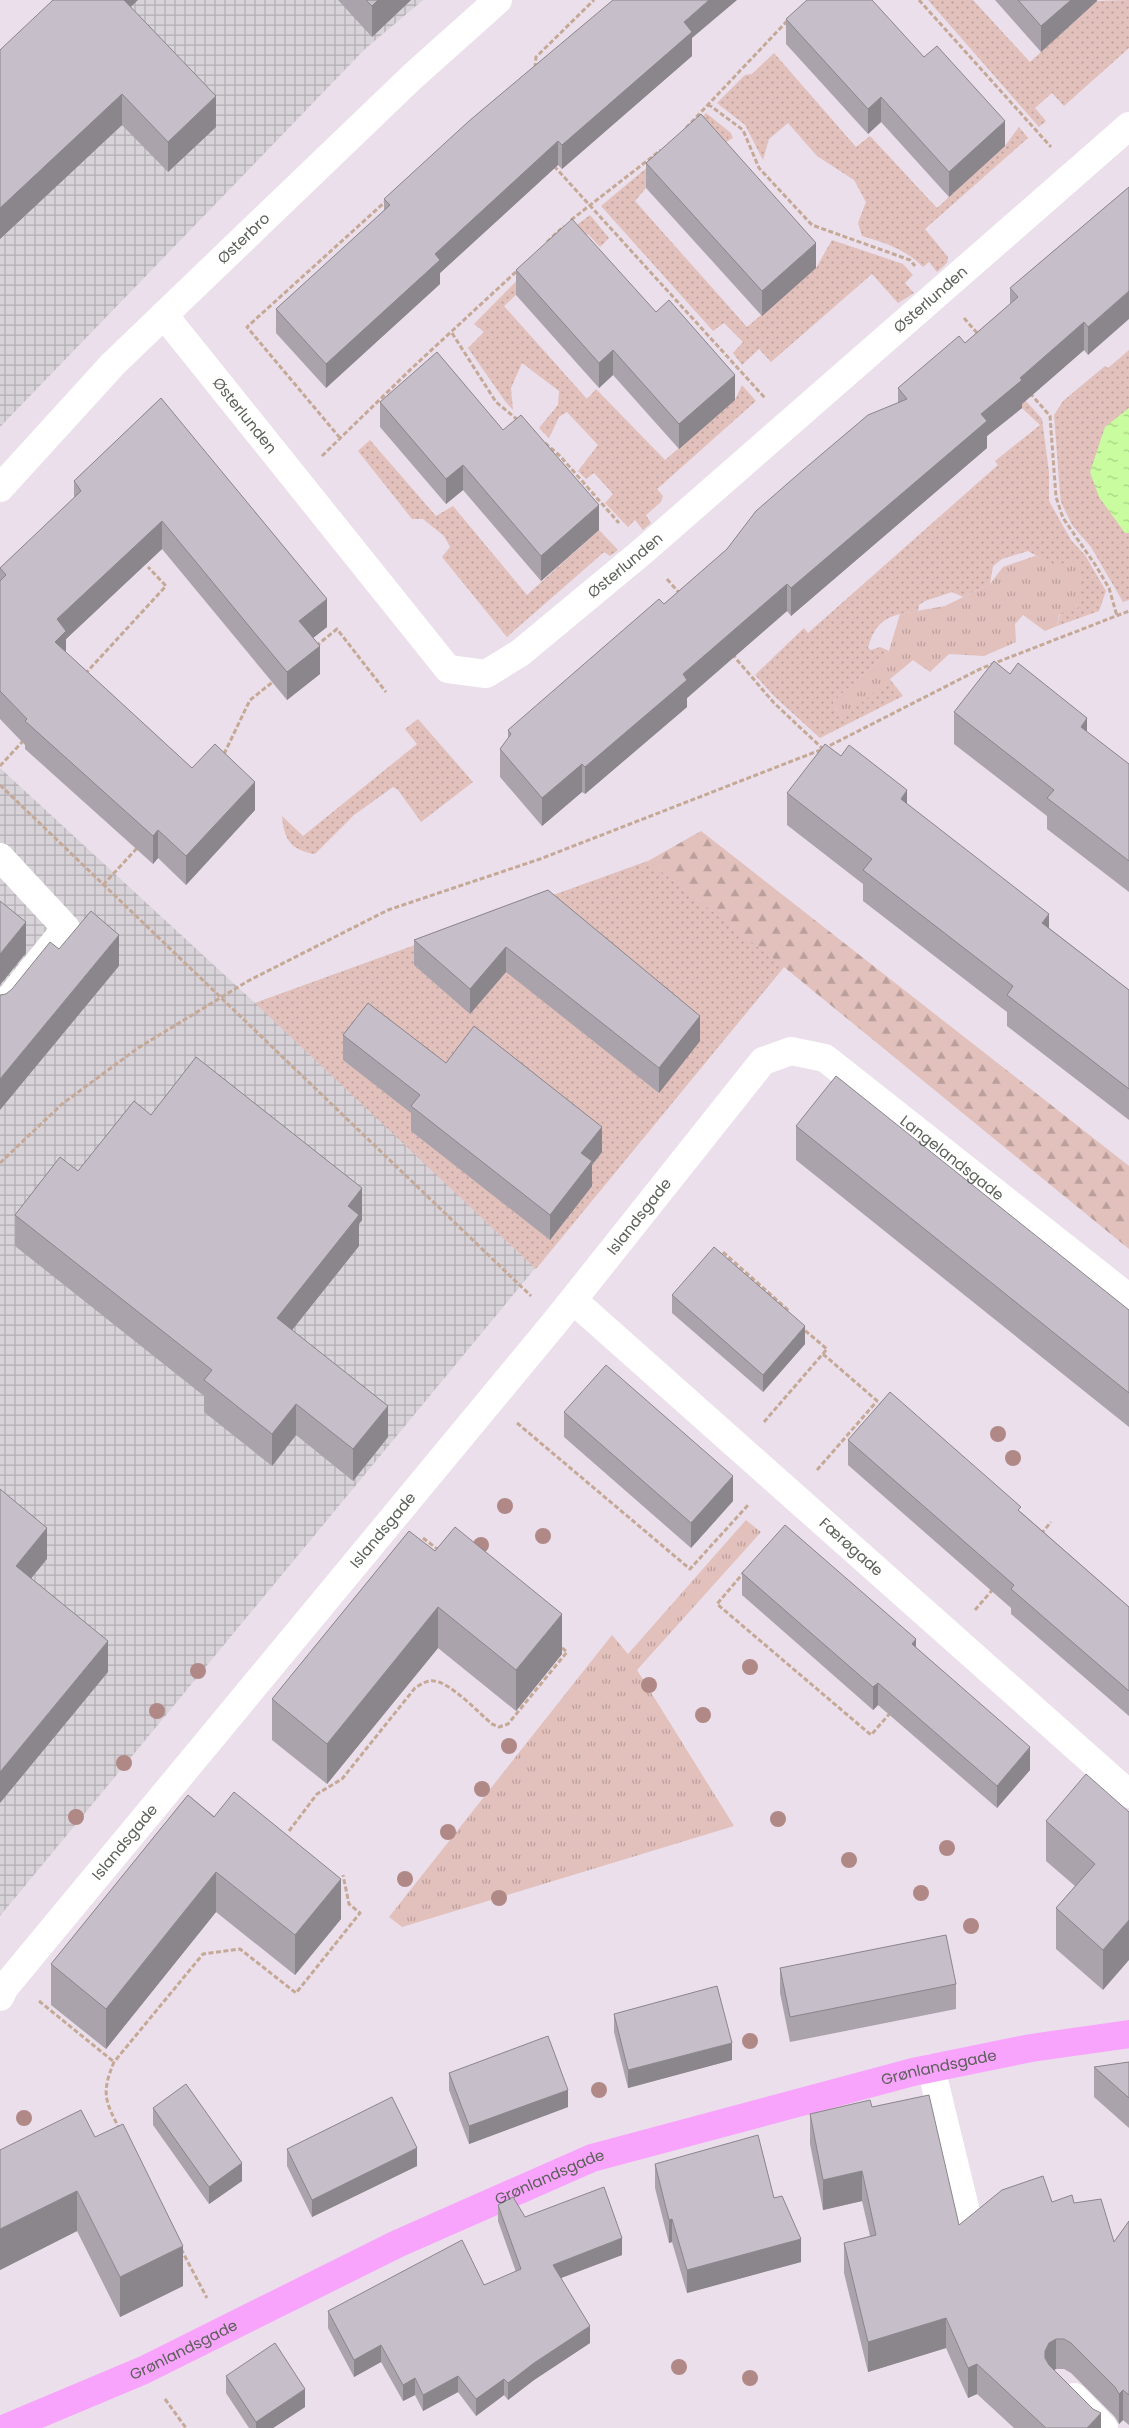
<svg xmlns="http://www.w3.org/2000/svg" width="1129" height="2428" font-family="Poppins,sans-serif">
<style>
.industrial{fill:url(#industrial-grid)}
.grass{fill:url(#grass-dots)}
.forest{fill:url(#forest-firs)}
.park{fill:url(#park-tufts)}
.water{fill:url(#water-ripples)}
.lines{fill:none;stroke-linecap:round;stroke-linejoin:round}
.path{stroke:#c5a996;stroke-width:3;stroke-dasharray:5 2.5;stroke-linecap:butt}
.minor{stroke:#fff;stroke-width:28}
.major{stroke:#f8a3fc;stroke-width:28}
.tree{fill:#b08987}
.wall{fill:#aaa3ac}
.shaded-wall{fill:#8b858c}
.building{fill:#c6bec8;stroke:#8b858c}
.labels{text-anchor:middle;stroke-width:5;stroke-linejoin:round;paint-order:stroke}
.street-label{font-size:15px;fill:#5b6058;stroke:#fff}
</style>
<defs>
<pattern id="industrial-grid" width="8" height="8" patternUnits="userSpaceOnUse" patternTransform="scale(1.25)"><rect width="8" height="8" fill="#d8d2d9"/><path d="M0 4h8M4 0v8" fill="none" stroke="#b2aeb3"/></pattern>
<pattern id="grass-dots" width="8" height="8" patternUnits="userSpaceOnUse" patternTransform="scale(1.25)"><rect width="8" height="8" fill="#e2c0bb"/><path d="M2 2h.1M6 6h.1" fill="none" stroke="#ba9f9b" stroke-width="1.8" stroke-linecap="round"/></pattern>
<pattern id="forest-firs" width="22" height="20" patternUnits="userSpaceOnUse" patternTransform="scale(1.25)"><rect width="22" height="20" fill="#e2c0bb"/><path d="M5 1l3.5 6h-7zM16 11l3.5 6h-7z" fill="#ba9f9b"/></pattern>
<pattern id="park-tufts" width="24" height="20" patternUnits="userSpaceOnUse" patternTransform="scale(1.25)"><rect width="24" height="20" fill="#e2c0bb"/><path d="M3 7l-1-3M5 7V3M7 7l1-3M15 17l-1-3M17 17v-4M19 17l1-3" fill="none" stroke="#ba9f9b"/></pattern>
<pattern id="water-ripples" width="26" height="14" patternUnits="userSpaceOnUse" patternTransform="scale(1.25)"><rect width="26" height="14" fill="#c8fc9e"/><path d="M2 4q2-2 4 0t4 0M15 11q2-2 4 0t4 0" fill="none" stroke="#a5cf84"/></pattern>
</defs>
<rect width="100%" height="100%" fill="#eadfeb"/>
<path class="industrial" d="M59 0H423L365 49 0 427V53Z
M0 768 255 1003 648 861 784 967 0 1916Z"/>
<path class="grass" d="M928 0H973L1030 62 1097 1 1129 0V48L1064 106 1052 93 1035 108 1046 121 1039 127Z
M774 53 856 147 870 136 937 208 1005 146 1019 127 1028 138 925 229 948 257 947 263 937 272 929 262 923 267C905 249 886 243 862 236L858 223 866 202 854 180 817 156 788 123 769 139 763 160 745 125 717 103 745 75 752 74Z
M706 113 731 133 733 138 646 188 635 201 747 327 816 268 832 240 903 264 913 275 905 283 914 293 898 303 872 274 771 362 759 349 742 365 733 353 743 342 724 323 713 331 601 206 674 145Z
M590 215 609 238 600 247 588 234 572 244 504 306 587 399 596 389 665 460 735 400 742 385 756 401 657 489 663 496 661 502 646 515 651 523 643 530 635 520 628 527 605 503 613 494 594 473 586 479 578 471 598 445 567 412 559 417 549 438 539 428 558 405 559 391 522 363 511 388 513 410 505 401 468 348 484 332 474 324 556 241Z
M976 344 1042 419 1049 472V501L1071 540 1085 555 1106 591 1099 611 1057 626 1072 561 1055 566 1028 551 1002 559 993 566 990 584 963 597 952 592 925 601 919 605 918 611C890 615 876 618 868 648L871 650 880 647 889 651 833 702 842 719 889 678 903 696 820 738 775 697 755 675 804 628 808 633 998 465 995 461 1040 425 1022 408Z
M1129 350V600L1123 602 1091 547 1072 525 1061 502 1060 493 1054 415 1063 401 1105 366 1108 368Z
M370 440 436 516 453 506 527 595 599 530 618 550 610 556 604 552 507 637 442 557 450 547 444 536 423 519H412L358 451Z
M418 719 473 782 421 822 398 790 393 787 354 815 315 854C290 850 284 839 282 816L303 836 417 744 405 729Z
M648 861 784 967 536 1269 255 1003Z"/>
<path class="forest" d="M701 831 1129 1166V1249L784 967 648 861Z"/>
<path class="park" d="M1038 555 1055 565 1072 561 1080 567 1078 608 1059 614 1057 626 1045 631 1023 615 1015 624 1016 642 984 656 949 654 930 672 913 660 842 719 833 702 889 651 900 614 945 606 990 584 1003 567Z
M746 1520 761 1532 637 1670 734 1826 402 1927 389 1917 612 1635 628 1654Z"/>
<path class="water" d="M1129 408V533H1125L1099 497 1090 472 1105 427Z"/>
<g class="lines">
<path class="path" d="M919 0 1051 147
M535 68 536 57 594 0
M708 104 743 130 759 168 812 225 910 260 915 266
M686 128 788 20
M554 166 765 398
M571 220 661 150
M547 242 564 226
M964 318 978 334
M452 333 496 402 519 421
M1030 393 1050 416 1056 497 1063 518 1096 566 1109 588 1117 616
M340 438 247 327 386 201
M545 443 560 456 619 523
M322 456 412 368 519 269
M667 579 681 595
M316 646 337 629 386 692
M732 654 774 703 823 749
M85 674 166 586 148 567
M224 754 250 700 274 681
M0 766 23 741
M0 785 531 1296
M103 885 138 847
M0 1163 62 1104 138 1048 248 981 388 910 540 859 823 749 982 668 1129 611
M723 1252 789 1311 786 1314
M823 1354 883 1406
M764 1422 827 1349 802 1328
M517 1423 690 1569 749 1504
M817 1470 877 1401
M1041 1534 1051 1522
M423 1538 440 1551
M745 1571 717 1604 871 1735 891 1712
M975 1610 994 1588
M289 1831 317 1794 342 1779 415 1688C421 1684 427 1680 434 1681 450 1682 479 1713 492 1724L499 1727 508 1724 567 1652 561 1647
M39 2001 114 2062
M120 2130C105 2101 101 2093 114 2062L203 1954 240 1949 296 1993 360 1913 349 1904 343 1875
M181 2249 207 2298
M165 2399 186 2428"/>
<g class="minor">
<path id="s1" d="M164 315 448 669 486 674 520 653 643 551 1129 126"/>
<path id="s2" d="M0 488 113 364 413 76 498 0"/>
<path d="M0 857 66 928 0 1010"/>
<path id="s3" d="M573 1300 1129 1794"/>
<path id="s4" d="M0 1997 5 1987 557 1320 763 1061 791 1051 825 1058 1129 1298"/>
<path d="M931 2068 970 2228"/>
<path d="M1074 2397 1104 2428"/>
</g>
<path class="major" id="s5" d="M6 2428 144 2370 397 2244 592 2158 913 2072 1031 2048 1129 2034"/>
</g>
<g class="tree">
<circle cx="998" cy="1434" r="8"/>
<circle cx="1013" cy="1458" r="8"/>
<circle cx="505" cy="1506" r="8"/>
<circle cx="543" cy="1536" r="8"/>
<circle cx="481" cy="1545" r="8"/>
<circle cx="750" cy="1667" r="8"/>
<circle cx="198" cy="1671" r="8"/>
<circle cx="649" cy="1685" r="8"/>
<circle cx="157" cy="1711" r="8"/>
<circle cx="703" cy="1715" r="8"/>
<circle cx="509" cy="1746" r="8"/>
<circle cx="124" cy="1763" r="8"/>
<circle cx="482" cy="1789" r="8"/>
<circle cx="76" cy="1817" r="8"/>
<circle cx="778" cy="1819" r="8"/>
<circle cx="448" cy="1832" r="8"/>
<circle cx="947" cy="1848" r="8"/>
<circle cx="849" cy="1860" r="8"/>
<circle cx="405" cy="1879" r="8"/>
<circle cx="921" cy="1893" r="8"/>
<circle cx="499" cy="1898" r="8"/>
<circle cx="971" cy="1926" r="8"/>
<circle cx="750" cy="2041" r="8"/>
<circle cx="599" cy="2090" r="8"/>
<circle cx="24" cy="2118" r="8"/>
<circle cx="679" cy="2367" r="8"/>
<circle cx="750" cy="2378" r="8"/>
</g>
<path class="wall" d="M338 0H411L372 37Z
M995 0H1097V1L1041 52Z
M131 7 216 127 168 172 122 125 0 239Z
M786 19 924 57 1005 146 949 197 881 122 868 134 786 44Z
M692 38V56L562 169 558 165 440 273V284L326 388 276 333V309L384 211V199Z
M646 163 816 268 762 316 646 188Z
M1129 187 1088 355 1084 350 1022 404V408L987 436V448L791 616 787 611 687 698V707L585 794 582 792 542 826 500 777V749L508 739V730L664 604 898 403V388L965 343 1010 304V288Z
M516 270 656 312 735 400 679 449 613 375 599 388 516 295Z
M161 398 327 627 313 638 320 674 287 700 162 549 66 639V653L192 768 255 810 186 885 158 858 153 864 25 749V745L0 719V568L74 498V481Z
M380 402 503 430 599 530 541 581 463 490 446 504 380 427Z
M1010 674 1087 732 1129 764V892L1047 829V816L954 744V712Z
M787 793 907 804 1049 928 1129 990V1120L1007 1026V1012L863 901V884L787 825Z
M548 890 700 1041 659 1093 506 972 470 1014 414 965V940Z
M343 1035 446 1063 602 1152 592 1165V1186L550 1240 411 1131V1113L343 1060Z
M151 1115 362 1220 359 1224V1246L292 1330 388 1437 353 1481 296 1435 272 1466 204 1412V1396L15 1246V1215L78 1171Z
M796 1126 1129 1310V1427L796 1160Z
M672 1295 805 1344 763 1392 672 1313Z
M564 1412 733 1501 691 1548 564 1437Z
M848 1440 1021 1512 1129 1607V1716L1011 1614V1608L848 1465Z
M409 1531 562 1654 516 1711 438 1648 327 1784 272 1740V1699Z
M742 1573 916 1647 1030 1770 997 1808 878 1705 873 1710 742 1595Z
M188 1795 341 1919 295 1975 216 1912 106 2049 51 2005V1964Z
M1129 1812 1103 1990 1056 1949V1908L1075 1886 1046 1861V1821Z
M780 1968 956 1984V2009L790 2042 780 1993Z
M614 2014 732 2060 628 2088 614 2032Z
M1129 2062V2128L1094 2097V2067Z
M449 2073 568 2107 469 2144 449 2090Z
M872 2107 959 2225 1052 2202 1074 2203 1114 2242 1129 2221V2425L1123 2420 1119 2424 1115 2417 1071 2373 1064 2369H1056L1054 2370 1101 2428H1014L977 2394 968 2398 946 2348 868 2372 844 2273V2243L870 2236 862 2201 823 2210 810 2144V2114Z
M153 2108 242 2181 209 2204 153 2125Z
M95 2137 183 2286 120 2317 77 2231 0 2270Z
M287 2149 417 2166 312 2217 287 2166Z
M655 2164 774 2198 801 2262 687 2293 672 2242 669 2243 655 2188Z
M498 2205 525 2217 622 2255 561 2278 590 2343 534 2380 508 2400 504 2395 476 2416 458 2392 423 2411 415 2395 403 2401 381 2362 354 2377 328 2328V2311L484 2285 516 2272 498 2221Z
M226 2376 305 2407 273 2428H249L226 2393Z"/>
<path class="shaded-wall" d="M115 0H138L115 22Z
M378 0H411L372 37V6Z
M709 0H737L692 38V56L562 169V145L684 22Z
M1071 0H1097V1L1041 52V26Z
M122 94V125L0 239V208Z
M216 96V127L168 172V142Z
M881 97V122L868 134V109Z
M1005 121V146L949 197V172Z
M558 141V165L440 273V284L326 388V364L435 254Z
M816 243V268L762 316V291Z
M1129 291V319L1088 355V327Z
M1084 322V350L1022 404V408L987 436V448L791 616V588L1020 378Z
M613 350V375L599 388V363Z
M735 375V400L679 449V424Z
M463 465V490L446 504V479Z
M599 505V530L541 581V556Z
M162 521V549L66 639V660L55 642 57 619Z
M787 584V611L687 698V707L585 794V767L683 674Z
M327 599V627L299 649V621Z
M320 646V674L287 700V672Z
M1087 718V749L1081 727Z
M582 764V792L542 826V798Z
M255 782V810L186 885V856Z
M907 790V821L901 799Z
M158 830V858L153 864V836Z
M1049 914V946L1042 923Z
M26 922V953L0 985V954Z
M119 935V966L0 1110V1079Z
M506 947V972L470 1014V989Z
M700 1016V1041L659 1093V1068Z
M602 1127V1152L592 1165V1186L550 1240V1215L581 1153Z
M362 1188V1220L359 1224V1246L277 1349V1318L348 1206Z
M805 1326V1344L763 1392V1375Z
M296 1404V1435L272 1466V1434Z
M388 1406V1437L353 1481V1449Z
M733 1476V1501L691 1548V1523Z
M47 1528V1559L16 1597V1566Z
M438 1607V1648L327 1784V1744Z
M562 1614V1654L516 1711V1670Z
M916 1639V1662L912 1644Z
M108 1641V1672L0 1803V1772Z
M878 1683V1705L873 1710V1687Z
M1030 1747V1770L997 1808V1786Z
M216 1872V1912L106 2049V2009Z
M341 1879V1919L295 1975V1935Z
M1129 1920V1960L1103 1990V1950Z
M732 2043V2060L628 2088V2070Z
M568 2090V2107L469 2144V2126Z
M417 2148V2166L312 2217V2200Z
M242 2163V2181L209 2204V2187Z
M862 2171V2201L823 2210V2180Z
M77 2191V2231L0 2270V2229Z
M672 2219V2242L669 2243V2220Z
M622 2238V2255L553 2281V2265Z
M801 2239V2262L687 2293V2270Z
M183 2246V2286L120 2317V2277Z
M946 2318V2348L868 2372V2342Z
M590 2326V2343L534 2380 508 2400V2383L534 2363Z
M1056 2339V2369L1049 2373 1045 2380V2351L1049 2343Z
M381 2345V2362L354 2377V2360Z
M977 2364V2394L968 2398V2368Z
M458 2376V2392L423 2411V2395Z
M415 2378V2395L403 2401V2385Z
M504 2379V2395L476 2416V2399Z
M305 2389V2407L273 2428H256V2422Z
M1123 2390V2420L1119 2424V2394Z
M1101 2413V2428H1087Z"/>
<path class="building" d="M53 0H124L216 96 168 142 122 94 0 208V50Z
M366 0H378L372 6Z
M613 0H709L684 22 692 32 562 145 558 141 435 254 440 260 326 364 276 309 390 205 384 199 469 121Z
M807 0H872L924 57 937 46 1005 121 949 172 881 97 868 109 786 19Z
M1018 0H1071L1041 26Z
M701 114 816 243 762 291 646 163Z
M1129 187V291L1088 327 1084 322 1020 378 1022 380 981 414 987 421 791 588 787 584 683 674 687 680 585 767 582 764 542 798 500 749 511 734 508 730 659 599 664 604 727 549 756 511 803 470 868 415 907 399 898 388 959 336 965 343 1018 297 1010 288Z
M572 219 656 312 669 300 735 375 679 424 613 350 599 363 516 270Z
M437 352 503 430 521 415 599 505 541 556 463 465 446 479 380 402Z
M161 398 327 599 299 621 320 646 287 672 162 521 57 619 66 631 55 642 192 768 215 744 255 782 186 856 158 830 153 836 25 721 27 719 0 691V581L6 575 0 568 81 491 74 481Z
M994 661 1010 674 1018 663 1087 718 1081 727 1129 764V861L1047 798 1054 790 954 712Z
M825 744 841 756 849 745 907 790 901 799 1049 914 1042 923 1129 990V1089L1007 995 1013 986 863 870 872 859 787 793Z
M548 890 700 1016 659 1068 506 947 470 989 414 940Z
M0 901 26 922 0 954Z
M91 911 119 935 0 1079V995L6 994 12 989 50 942 59 949Z
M368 1003 446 1063 474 1026 602 1127 581 1153 592 1161 550 1215 411 1106 420 1095 343 1035Z
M196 1057 362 1188 348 1206 359 1215 277 1318 388 1406 353 1449 296 1404 272 1434 204 1380 212 1370 15 1215 60 1157 78 1171 134 1101 151 1115Z
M836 1076 1129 1310V1393L796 1126Z
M714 1247 805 1326 763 1375 672 1295Z
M606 1365 733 1476 691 1523 564 1412Z
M890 1392 1021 1507 1018 1510 1129 1607V1691L1011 1589 1014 1585 848 1440Z
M0 1489 47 1528 16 1566 108 1641 0 1772Z
M785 1525 916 1639 912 1644 1030 1747 997 1786 878 1683 873 1687 742 1573Z
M455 1527 562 1614 516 1670 438 1607 327 1744 272 1699 409 1531 435 1551Z
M1086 1774 1129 1812V1920L1103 1950 1056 1908 1095 1864 1046 1821Z
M234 1792 341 1879 295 1935 216 1872 106 2009 51 1964 188 1795 214 1817Z
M946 1935 956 1984 790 2017 780 1968Z
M717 1986 732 2043 628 2070 614 2014Z
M548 2036 568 2090 469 2126 449 2073Z
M1129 2062V2098L1094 2067Z
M186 2084 242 2163 209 2187 153 2108Z
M929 2095 959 2225 1002 2190 1043 2176 1052 2202 1072 2195 1074 2203 1101 2199 1114 2242 1129 2221V2395L1123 2390 1119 2394 1115 2387 1071 2343 1064 2339H1056L1049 2343 1045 2351V2358L1049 2365 1093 2409 1101 2413 1087 2428H1046L977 2364 968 2368 946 2318 868 2342 844 2243 876 2235 862 2171 823 2180 810 2114 870 2100 872 2107Z
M392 2097 417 2148 312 2200 287 2149Z
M81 2110 95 2137 123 2124 183 2246 120 2277 77 2191 0 2229V2150Z
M758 2135 774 2198 782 2196 801 2239 687 2270 672 2219 669 2220 655 2164Z
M604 2187 622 2238 553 2265 590 2326 534 2363 508 2383 504 2379 476 2399 458 2376 423 2395 415 2378 403 2385 381 2345 354 2360 328 2311 462 2240 484 2285 521 2269 498 2205 513 2197 525 2217Z
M275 2343 305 2389 256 2422 226 2376Z"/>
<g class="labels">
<g class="street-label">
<text dy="5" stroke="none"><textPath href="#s2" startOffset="349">Østerbro</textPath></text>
<text dy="5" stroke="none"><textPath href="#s1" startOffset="1074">Østerlunden</textPath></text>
<text dy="5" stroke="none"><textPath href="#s1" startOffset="129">Østerlunden</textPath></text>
<text dy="5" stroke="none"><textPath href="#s1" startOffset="669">Østerlunden</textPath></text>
<text dy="5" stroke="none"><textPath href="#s4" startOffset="1434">Langelandsgade</textPath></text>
<text dy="5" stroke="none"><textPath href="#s4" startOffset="1009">Islandsgade</textPath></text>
<text dy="5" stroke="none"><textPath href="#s4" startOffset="604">Islandsgade</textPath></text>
<text dy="5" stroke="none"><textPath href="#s3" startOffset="372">Færøgade</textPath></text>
<text dy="5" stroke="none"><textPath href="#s4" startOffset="199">Islandsgade</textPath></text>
<text dy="5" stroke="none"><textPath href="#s5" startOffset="1004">Grønlandsgade</textPath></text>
<text dy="5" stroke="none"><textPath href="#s5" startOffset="599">Grønlandsgade</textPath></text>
<text dy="5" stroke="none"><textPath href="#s5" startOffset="194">Grønlandsgade</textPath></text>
</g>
</g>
</svg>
